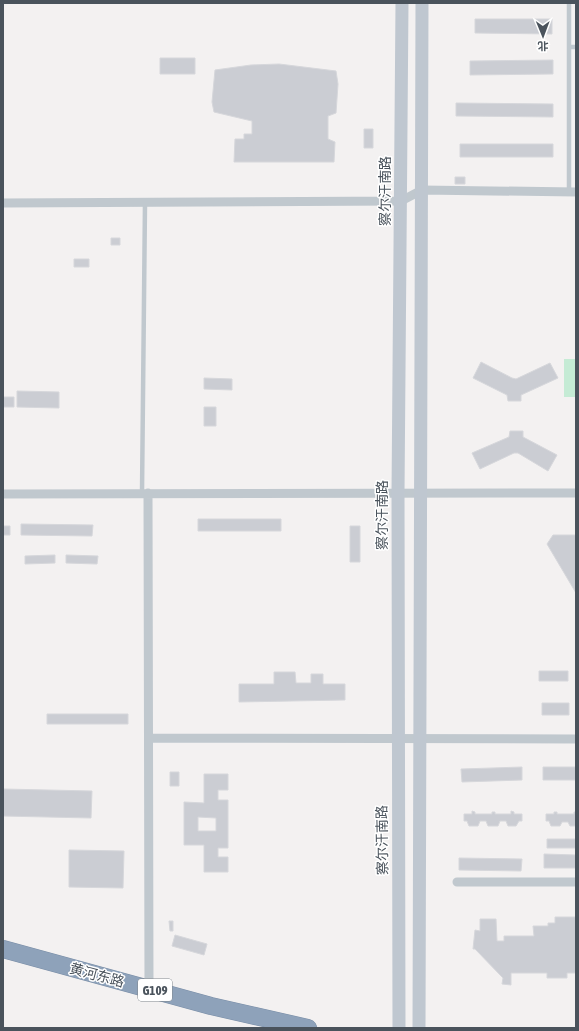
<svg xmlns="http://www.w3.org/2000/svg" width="579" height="1031" font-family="'Asap Condensed','Noto Sans SC',sans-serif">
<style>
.green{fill:#c5ebd5}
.building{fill:#cbcdd3;stroke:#d6d7db;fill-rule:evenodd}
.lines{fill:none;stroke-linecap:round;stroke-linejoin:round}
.highway-casing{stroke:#798da6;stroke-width:18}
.lane{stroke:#c0c8ce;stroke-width:4.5}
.street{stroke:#c0c8ce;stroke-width:9}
.secondary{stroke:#bfc7d0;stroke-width:13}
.highway{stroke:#8ea2ba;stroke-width:17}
.labels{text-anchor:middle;stroke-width:3;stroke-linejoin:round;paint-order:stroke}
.shield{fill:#fff;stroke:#80878d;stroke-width:1}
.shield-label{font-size:13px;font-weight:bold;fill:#4a535c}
.street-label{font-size:14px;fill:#4a535c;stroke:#fff}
</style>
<rect width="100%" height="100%" fill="#f3f1f1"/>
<path class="green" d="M564 359H576V397H564Z"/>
<path class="building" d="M475 19H552V34L475 33Z
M160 58H195V74H160Z
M553 60V74L470 75V61Z
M279 64 336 71 338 84 336 113 328 116V139L335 142 334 162H234L235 139H244V134H252V121L214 112 212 102 215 70 251 65Z
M456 103 553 104V117L456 116Z
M364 129H373V148H364Z
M460 144H553V157H460Z
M455 177H465V184H455Z
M111 238H120V245H111Z
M74 259H89V267H74Z
M481 362 512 378 516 379 550 363 558 378 521 395V401H508L507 395 473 378Z
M204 378 232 379V390L204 389Z
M17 391 59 392V408L17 407Z
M3 397H14V407H3Z
M204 407H216V426H204Z
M510 431H523V437L557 455 548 471 518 453H514L480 469 472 453 509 437Z
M198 519H281V531H198Z
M21 524 93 525 92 536 21 535Z
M3 526H10V535H3Z
M350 526H360V562H350Z
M553 535H576V593L547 544Z
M55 555V563L25 564V556Z
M66 555 98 556 97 564 66 563Z
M539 671H568V681H539Z
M274 672H295L296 683H311V674H323V684H345V700L239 702V684H274Z
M542 703H569V715H542Z
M47 714H128V724H47Z
M522 767V780L462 782 461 769Z
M543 767H576V780H543Z
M170 772H179V786H170Z
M204 774H228V790H218V800H228V848H218V857H228V872H204V845H184V802L204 803ZM198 817 216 818V831H198Z
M3 789 92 791 91 818 3 816Z
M472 811 475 812V814H492V812H495V814H511V811L514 812V814H522V821H519L516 826H508L506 821H500L498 826H488L486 821H480L478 826H469L467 821H464V814H472Z
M554 812H557V814H574V812H576V826H570L568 822H562L560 826H551L549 821H546V814H554Z
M547 839H576V848H547Z
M69 850 124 851 123 888 69 887Z
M544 854 576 855V868H544Z
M459 858 522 859 521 871 459 870Z
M555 917H576V973H567V978H547V973H511V985L502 984 503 978 475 949H473L475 930 480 931V919H496L497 941H504V936H534L533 926H548V923H555Z
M169 921H173V931H170Z
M175 935 207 944 204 955 172 946Z"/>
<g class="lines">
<g class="highway-casing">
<path id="highway" d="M3 949 211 1006 308 1028"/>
</g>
<path class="lane" d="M569 3V192
M569 47H576
M142 493 145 203"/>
<path class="street" d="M3 203 401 201 422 190 576 192
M148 493 149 989
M3 494 576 493
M149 738 576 739
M457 882H576"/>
<path class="secondary" d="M399 1028 398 493 402 3
M419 1028 422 3"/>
<use href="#highway" class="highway"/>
</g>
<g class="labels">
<rect class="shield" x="138" y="979" width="34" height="22" rx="3"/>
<g class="shield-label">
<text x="155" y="995">G109</text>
</g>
<g class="street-label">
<text transform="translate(385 191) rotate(-90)" y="5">察尔汗南路</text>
<text transform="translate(382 515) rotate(-90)" y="5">察尔汗南路</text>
<text transform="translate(382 840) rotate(-91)" y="5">察尔汗南路</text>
<text transform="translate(97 975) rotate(15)" y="5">黄河东路</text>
</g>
</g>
<rect width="579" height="1031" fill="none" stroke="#4a535c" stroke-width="8"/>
<g transform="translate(543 36) rotate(179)" stroke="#ffffff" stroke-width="3" paint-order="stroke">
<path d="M0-3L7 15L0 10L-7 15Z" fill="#4a535c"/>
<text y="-6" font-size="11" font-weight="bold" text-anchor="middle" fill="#4a535c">北</text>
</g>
</svg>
